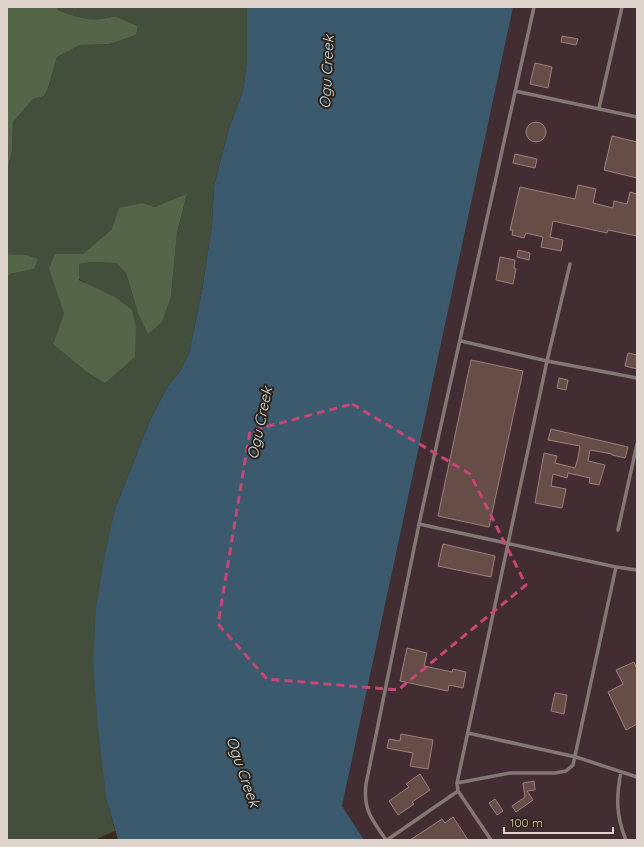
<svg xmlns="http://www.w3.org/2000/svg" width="644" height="847" font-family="Quicksand,sans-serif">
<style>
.industrial{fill:#422e32}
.green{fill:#434e3c;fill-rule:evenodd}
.forest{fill:#546549}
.water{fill:#3b5a6d}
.building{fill:#664d48;stroke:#9e837d}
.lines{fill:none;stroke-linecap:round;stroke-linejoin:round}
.lane{stroke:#837873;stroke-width:3.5}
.marked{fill:none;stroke:#c94777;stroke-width:3;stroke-dasharray:8 5;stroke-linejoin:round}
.labels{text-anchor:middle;stroke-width:4;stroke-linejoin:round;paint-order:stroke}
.water-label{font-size:15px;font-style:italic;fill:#c3e5fb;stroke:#2f1f11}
</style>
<rect width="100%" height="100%" fill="#3a281b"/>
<path class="industrial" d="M513 7H637V840H364L342 806Z"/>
<path class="green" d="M57 7H247V60L243 92 229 128 214 186 212 225 202 291 189 354 181 370 168 386 151 418 115 509 93 666 106 796 115 831 94 840H7V277L10 274 34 269 26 255 7 254V171L12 151 13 122 33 99 44 96 48 88 57 57 80 45 110 44 136 35 138 26 115 16C91 23 80 18 58 10ZM187 195 177 233 171 296 138 313 126 273 116 263 92 262 79 264V279L89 285 53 344 64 313 55 254H83L142 203 155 207Z"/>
<path class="forest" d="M7 7H57L58 10C80 18 91 23 115 16L138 26 136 35 110 44 80 45 57 57 48 88 44 96 33 99 13 122 12 151 7 171Z
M187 194 177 233 171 296 162 322 148 334 138 313 126 273 116 263 92 262 79 264V280L115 297 132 310 136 328 135 357 105 383 87 372 53 344 64 313 49 269 55 254H83L112 229 119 208 142 203 155 207Z
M7 254 26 255 38 259 34 269 10 274 7 277Z"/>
<path class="water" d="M247 7H513L342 806 364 840H118L106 797 98 728 93 666 96 608 104 560 115 509 151 418 168 386 181 370 189 354 202 291 212 225 214 186 229 128 243 92 247 60Z"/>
<path class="building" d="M562 36 578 39 576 45 561 42Z
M535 63 552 67 548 88 530 84Z
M526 132a10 10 0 1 1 20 0a10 10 0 1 1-20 0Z
M612 136 637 142V178L604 170Z
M515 154 537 159 535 168 513 163Z
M578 185 596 189 593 203 613 208 614 201 627 204 630 192 637 194V236L608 230 607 233 553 221 550 237 563 240 561 251 541 247 543 237 526 233 524 238 512 235 513 230H510L520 187 575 199Z
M518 250 530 253 529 260 517 257Z
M500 257 515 260 514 268 516 269 513 284 496 280Z
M628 353 637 355V369L625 366Z
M471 360 523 371 489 527 438 516Z
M559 378 568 380 566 390 557 388Z
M551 429 628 447 625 458 612 455V454L590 450 588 461 605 465 599 485 589 483 590 478 568 473 567 478 553 474 551 486 566 489 562 508 535 503 544 453 557 456 555 463 575 468 578 458 580 446 548 440Z
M443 544 495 556 491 577 438 566Z
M407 648 427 653 424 666 452 672 453 669 466 672 463 688 449 685 448 691 400 681Z
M634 662 637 669V724L626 730 608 692 623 684 616 670Z
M555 693 567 695 564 714 551 711Z
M401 734 433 740 428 769 410 766 413 753 387 748 389 739 400 741Z
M420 774 430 790 412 802 414 804 398 815 389 801 409 787 406 784Z
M534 781 535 790 527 791 533 800 516 812 512 806 525 797 523 783Z
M495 799 503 811 497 815 489 803Z
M453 817 468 840H410L442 819 445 823Z"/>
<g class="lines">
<path class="lane" d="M515 91 637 117
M599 108 622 7
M461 341 547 361 637 378
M419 524 616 567 637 570
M618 530 637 444
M468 733 576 757 637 777
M621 772C616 797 616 816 626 840
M457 783 510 773H555L566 771 573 765 616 567
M386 840C372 819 363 811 366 784L419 524 534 7
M387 840 458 791
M491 840 458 791 457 783 547 361 570 264"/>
</g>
<path class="marked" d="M352 404 470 474 526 585 398 690 267 679 218 624 250 431Z"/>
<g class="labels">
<g class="water-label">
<text transform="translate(327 72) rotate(-87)" y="5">Ogu Creek</text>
<text transform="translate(260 423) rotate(-78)" y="5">Ogu Creek</text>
<text transform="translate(243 772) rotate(71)" y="5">Ogu Creek</text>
</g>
</g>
<rect width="644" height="847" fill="none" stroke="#dfd4cb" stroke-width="16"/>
<path d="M504 827v6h109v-6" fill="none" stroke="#dfd4cb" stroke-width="2"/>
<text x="510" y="827" font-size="12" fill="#dfd4cb" stroke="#2f1f11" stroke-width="3" paint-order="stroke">100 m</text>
</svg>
